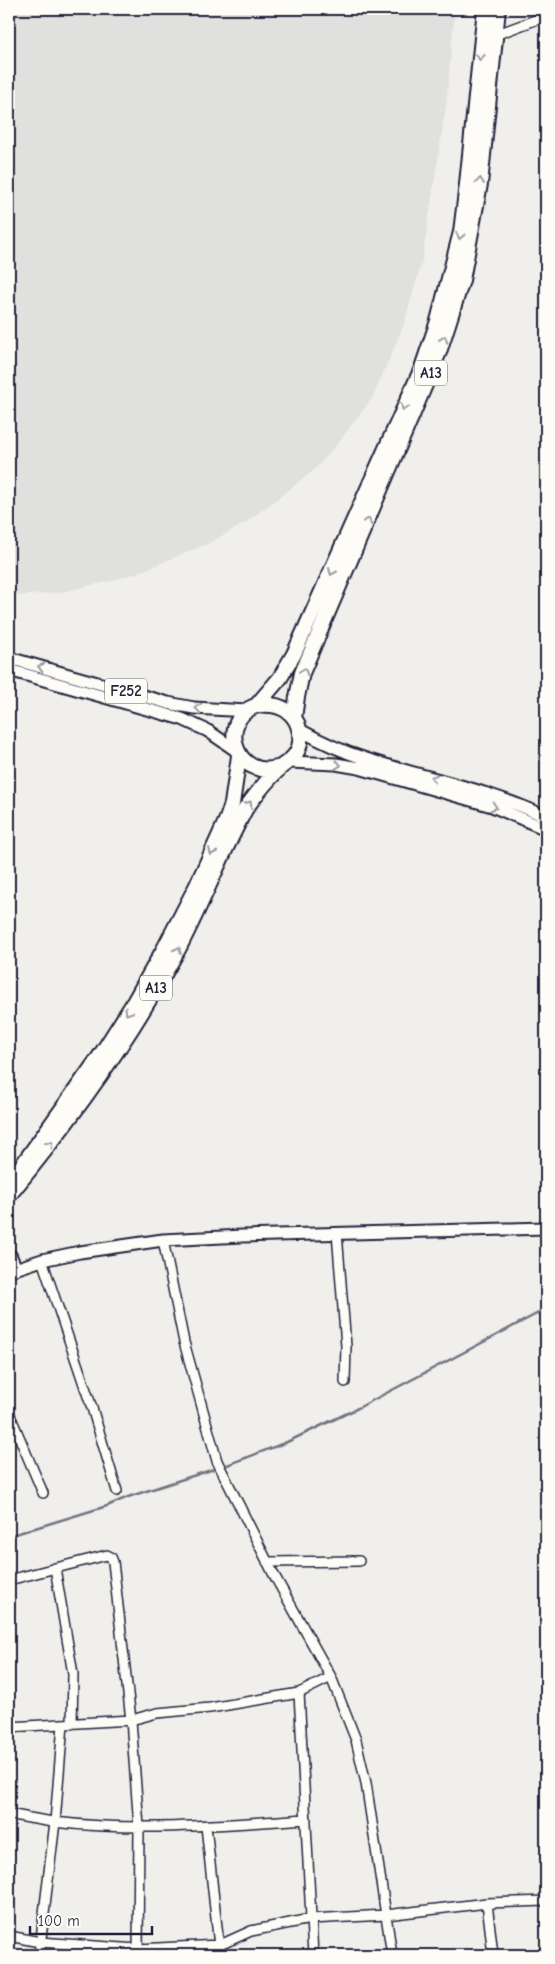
<svg xmlns="http://www.w3.org/2000/svg" width="555" height="1964" font-family="'Comic Neue',sans-serif">
<style>
.built{fill:#e0e0df}
.lines{fill:none;stroke-linecap:round;stroke-linejoin:round}
.stream{stroke:#737381;stroke-width:2.5}
.minor-casing{stroke:#22223b;stroke-width:12}
.major-casing{stroke:#22223b;stroke-width:15}
.highway-casing{stroke:#22223b;stroke-width:18}
.minor{stroke:#fdfcf7;stroke-width:9}
.major{stroke:#fdfcf7;stroke-width:11}
.highway{stroke:#fdfcf7;stroke-width:14}
.oneway{stroke:#9a9aa2}
.labels{text-anchor:middle;stroke-width:4;stroke-linejoin:round;paint-order:stroke}
.shield{fill:#fdfcf7;stroke:#646373;stroke-width:1}
.shield-label{font-size:15px;font-weight:bold;fill:#22223b}
</style>
<rect width="100%" height="100%" fill="#f0efec"/>
<filter id="ink" filterUnits="userSpaceOnUse"><feTurbulence type="fractalNoise" baseFrequency=".02" numOctaves="2"/><feDisplacementMap in="SourceGraphic" scale="10" xChannelSelector="R" yChannelSelector="G"/><feConvolveMatrix kernelMatrix="1 2 1 2 8 2 1 2 1" color-interpolation-filters="sRGB"/></filter>
<g filter="url(#ink)">
<path class="built" d="M9 9H455L446 106 422 261 404 324 373 397 336 446 313 471 244 524 207 544 137 573 111 581 57 593 12 596H9Z"/>
<g class="lines">
<path class="stream" d="M222 1467 287 1442 358 1408 546 1309
M9 1536 107 1506 128 1497 217 1468"/>
<g class="minor-casing">
<path id="minor" d="M495 35 546 16
M337 1233 346 1346 345 1382
M163 1240 184 1342 217 1461 274 1575 331 1677 356 1740 366 1783 392 1955
M42 1260 92 1408 117 1491
M9 1413 43 1493
M267 1562 359 1561
M55 1568 73 1674 72 1724
M9 1580 107 1555 111 1557 113 1562 131 1720 139 1827 138 1955
M299 1693 313 1955
M9 1727 131 1720 157 1713 210 1708 299 1693 331 1677
M9 1814C24 1817 39 1820 54 1822 137 1832 223 1825 306 1819
M206 1826 220 1955
M487 1903 493 1955
M9 1936 40 1942 137 1949 220 1945 251 1931 310 1919 386 1915 487 1903 546 1901
M39 1955 55 1822 63 1724"/>
</g>
<g class="major-casing">
<path id="major" d="M9 658 168 703 194 708 247 711
M9 670 182 719 208 731 237 751
M300 730C320 741 341 751 363 758 424 778 488 789 546 817
M289 762 336 764 359 768 492 806 546 829
M9 1271 42 1260 80 1252 163 1240 242 1236 546 1228"/>
</g>
<g class="highway-casing">
<path id="highway" d="M256 706 280 678 294 654 422 368 438 321 461 232 467 184 485 9
M294 718 297 697 302 673 439 352 462 280 480 184 498 9
M13 1178 100 1056 133 1004 164 949 197 885 227 819 232 804 239 756
M9 1195C71 1120 128 1041 175 955 201 907 220 856 246 808 256 794 268 779 281 767 286 763 291 760 295 755 305 741 300 719 286 710 278 705 269 704 260 705 217 713 231 783 281 767
M9 1256 14 1268"/>
</g>
<use href="#minor" class="minor"/>
<use href="#major" class="major"/>
<use href="#highway" class="highway"/>
</g>
<defs><path id="oneway-chevron" d="M-2-3.5L2.5 0L-2 3.5" fill="none" stroke-width="1.6" stroke-linecap="round" stroke-linejoin="round" transform="scale(1.25)"/></defs>
<g class="oneway">
<use href="#oneway-chevron" transform="translate(480 57) rotate(96)"/>
<use href="#oneway-chevron" transform="translate(480 181) rotate(-83)"/>
<use href="#oneway-chevron" transform="translate(460 236) rotate(101)"/>
<use href="#oneway-chevron" transform="translate(444 339) rotate(-70)"/>
<use href="#oneway-chevron" transform="translate(404 407) rotate(114)"/>
<use href="#oneway-chevron" transform="translate(368 521) rotate(-67)"/>
<use href="#oneway-chevron" transform="translate(332 572) rotate(114)"/>
<use href="#oneway-chevron" transform="translate(41 667) rotate(-164)"/>
<use href="#oneway-chevron" transform="translate(304 671) rotate(-69)"/>
<use href="#oneway-chevron" transform="translate(198 708) rotate(-173)"/>
<use href="#oneway-chevron" transform="translate(338 765) rotate(7)"/>
<use href="#oneway-chevron" transform="translate(434 778) rotate(-164)"/>
<use href="#oneway-chevron" transform="translate(249 804) rotate(-55)"/>
<use href="#oneway-chevron" transform="translate(494 807) rotate(19)"/>
<use href="#oneway-chevron" transform="translate(212 852) rotate(114)"/>
<use href="#oneway-chevron" transform="translate(178 950) rotate(-63)"/>
<use href="#oneway-chevron" transform="translate(128 1012) rotate(122)"/>
<use href="#oneway-chevron" transform="translate(50 1144) rotate(-51)"/>
</g>
</g>
<g class="labels">
<g class="shield">
<rect x="415" y="360.5" width="32" height="25" rx="4"/>
<rect x="105" y="678.5" width="42" height="25" rx="4"/>
<rect x="140" y="975.5" width="32" height="25" rx="4"/>
</g>
<g class="shield-label">
<text x="431" y="378">A13</text>
<text x="126" y="696">F252</text>
<text x="156" y="993">A13</text>
</g>
</g>
<rect width="555" height="1964" fill="none" stroke="#fdfcf7" stroke-width="30"/>
<rect x="15" y="15" width="525" height="1934" fill="none" stroke="#22223b" stroke-width="2" filter="url(#ink)"/>
<path d="M30 1926v8h122v-8" fill="none" stroke="#22223b" stroke-width="2.5"/>
<text x="38" y="1926" font-size="15" fill="#22223b" stroke="#fdfcf7" stroke-width="4" paint-order="stroke">100 m</text>
</svg>
